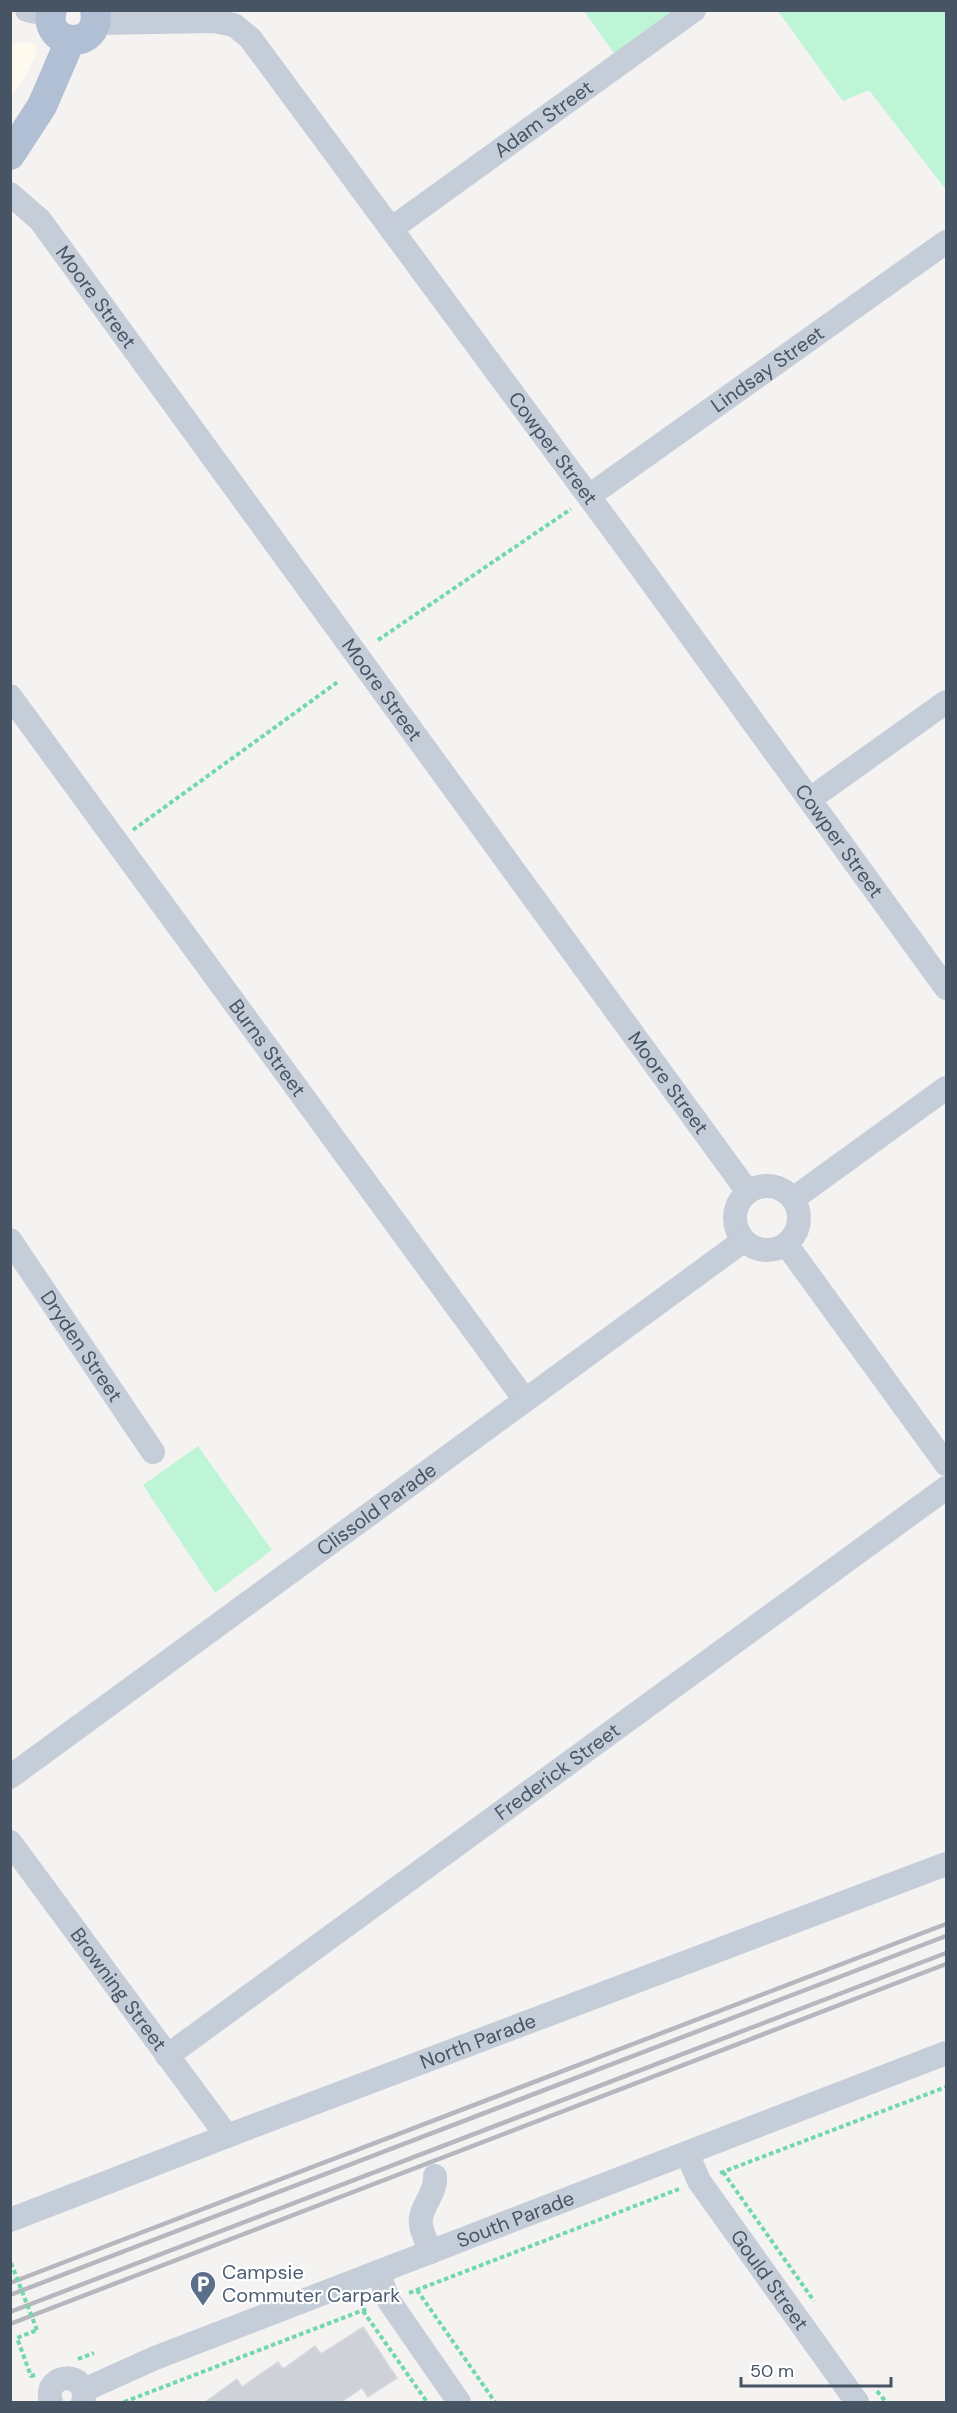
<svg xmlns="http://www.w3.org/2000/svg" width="957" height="2413" font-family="'DM Sans',sans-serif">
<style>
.commercial{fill:#fefaed}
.green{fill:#bef5d7}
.building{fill:#ced1d8;stroke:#d6d8de;stroke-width:1.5}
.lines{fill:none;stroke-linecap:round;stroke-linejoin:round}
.path{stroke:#71d8ad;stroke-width:4;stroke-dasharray:4.5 3;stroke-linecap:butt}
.minor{stroke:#c5cdd8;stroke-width:24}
.major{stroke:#b0bfd3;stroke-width:30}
.rail{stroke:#b4b7bd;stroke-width:4.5}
.path-bridge{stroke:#71d8ad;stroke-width:4;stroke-dasharray:4.5 3;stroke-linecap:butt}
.labels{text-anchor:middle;stroke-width:4.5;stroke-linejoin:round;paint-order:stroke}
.street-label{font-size:20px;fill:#475463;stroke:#fff}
.service-label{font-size:20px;fill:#4e5e75;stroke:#fff;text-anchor:start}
</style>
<rect width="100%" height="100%" fill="#f5f2f2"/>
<path class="commercial" d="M27 42 36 45 37 52 27 74 11 97V44Z"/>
<path class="green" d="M584 11H694L621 63Z
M778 11H946V190L869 90 843 101Z
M198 1446 272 1550 215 1593 143 1485Z"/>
<path class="building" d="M363 2327 397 2378 368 2397 362 2388 340 2403H204L237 2379 242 2387 278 2362 283 2369 315 2346 321 2354Z"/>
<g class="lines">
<path class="path" d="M378 640 571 509
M133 830 339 681
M723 2172 814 2301
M720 2173 946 2087
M10 2263H11
M417 2290 495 2402
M409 2293 679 2189
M363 2311 427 2402
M78 2359 94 2353
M35 2375 31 2376 17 2338 37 2330
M877 2391 886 2402
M124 2402 369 2308"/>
<g class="minor">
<path d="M27 10 50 15"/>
<path id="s1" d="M96 23 213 21 234 25 250 38 635 559 946 988"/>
<path id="s2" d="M10 194 40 220 748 1192"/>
<path id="s3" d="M391 229 694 10"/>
<path id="s4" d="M589 496 946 242"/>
<path id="s5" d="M10 696 525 1400"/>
<path d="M810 799 946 702"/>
<circle cx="767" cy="1218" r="32"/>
<path d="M793 1199 946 1088"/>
<path id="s6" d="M10 1240 153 1452"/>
<path d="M786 1244 946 1464"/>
<path id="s7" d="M10 1777 743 1241"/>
<path id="s8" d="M10 1842 227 2136"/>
<path id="s9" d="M167 2056 946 1488"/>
<path id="s10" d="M687 2153 699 2181 857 2402"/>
<path id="s11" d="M10 2220 227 2136 946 1864"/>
<path d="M431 2252C428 2244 422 2234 421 2225 418 2208 437 2194 435 2176"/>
<path d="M378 2272 389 2301 459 2402"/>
<path id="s12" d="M84 2390 155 2358 946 2053"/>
<path d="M51 2402C42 2371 91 2370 83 2402"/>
</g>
<path class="major" d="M52 10C41 48 103 52 95 10
M10 155 42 106 70 41"/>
<path class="rail" d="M10 2283 946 1924
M10 2295 946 1936
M10 2312 946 1953
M10 2324 946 1964"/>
<path class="path-bridge" d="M11 2263 37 2330"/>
</g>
<defs>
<g id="parking-pin" transform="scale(1.35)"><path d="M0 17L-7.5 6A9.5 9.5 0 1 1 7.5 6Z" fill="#5c6f8a" stroke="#fff"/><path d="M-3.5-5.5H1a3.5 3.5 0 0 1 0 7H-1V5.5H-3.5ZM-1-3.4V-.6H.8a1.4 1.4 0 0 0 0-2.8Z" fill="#fff"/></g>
</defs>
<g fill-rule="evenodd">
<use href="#parking-pin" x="203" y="2284"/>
</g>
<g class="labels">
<g class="street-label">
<text dy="7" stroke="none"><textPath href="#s3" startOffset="188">Adam Street</textPath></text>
<text dy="7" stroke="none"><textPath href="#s2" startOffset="135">Moore Street</textPath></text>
<text dy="7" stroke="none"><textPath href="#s4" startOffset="219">Lindsay Street</textPath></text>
<text dy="7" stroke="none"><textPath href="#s1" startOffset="669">Cowper Street</textPath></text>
<text dy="7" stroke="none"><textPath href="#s2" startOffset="621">Moore Street</textPath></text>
<text dy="7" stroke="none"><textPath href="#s1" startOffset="1155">Cowper Street</textPath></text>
<text dy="7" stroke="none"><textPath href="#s5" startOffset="436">Burns Street</textPath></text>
<text dy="7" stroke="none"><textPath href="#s2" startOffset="1107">Moore Street</textPath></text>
<text dy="7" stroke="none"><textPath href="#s6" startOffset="128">Dryden Street</textPath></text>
<text dy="7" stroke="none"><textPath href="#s7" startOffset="454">Clissold Parade</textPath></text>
<text dy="7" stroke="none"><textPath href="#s9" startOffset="483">Frederick Street</textPath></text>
<text dy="7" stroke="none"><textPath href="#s8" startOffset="183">Browning Street</textPath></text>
<text dy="7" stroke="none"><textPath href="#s11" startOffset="501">North Parade</textPath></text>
<text dy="7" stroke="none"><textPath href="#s12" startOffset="464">South Parade</textPath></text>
<text dy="7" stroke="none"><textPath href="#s10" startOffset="152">Gould Street</textPath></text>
</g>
<g class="service-label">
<text x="222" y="2279">Campsie<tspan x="222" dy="23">Commuter Carpark</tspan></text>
</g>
</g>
<rect width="957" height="2413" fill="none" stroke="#475463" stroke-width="24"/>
<path d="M741 2377v9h150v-9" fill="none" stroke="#475463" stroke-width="3"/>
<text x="750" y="2377" font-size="18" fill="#475463" stroke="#ffffff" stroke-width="4.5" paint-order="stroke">50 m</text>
</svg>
